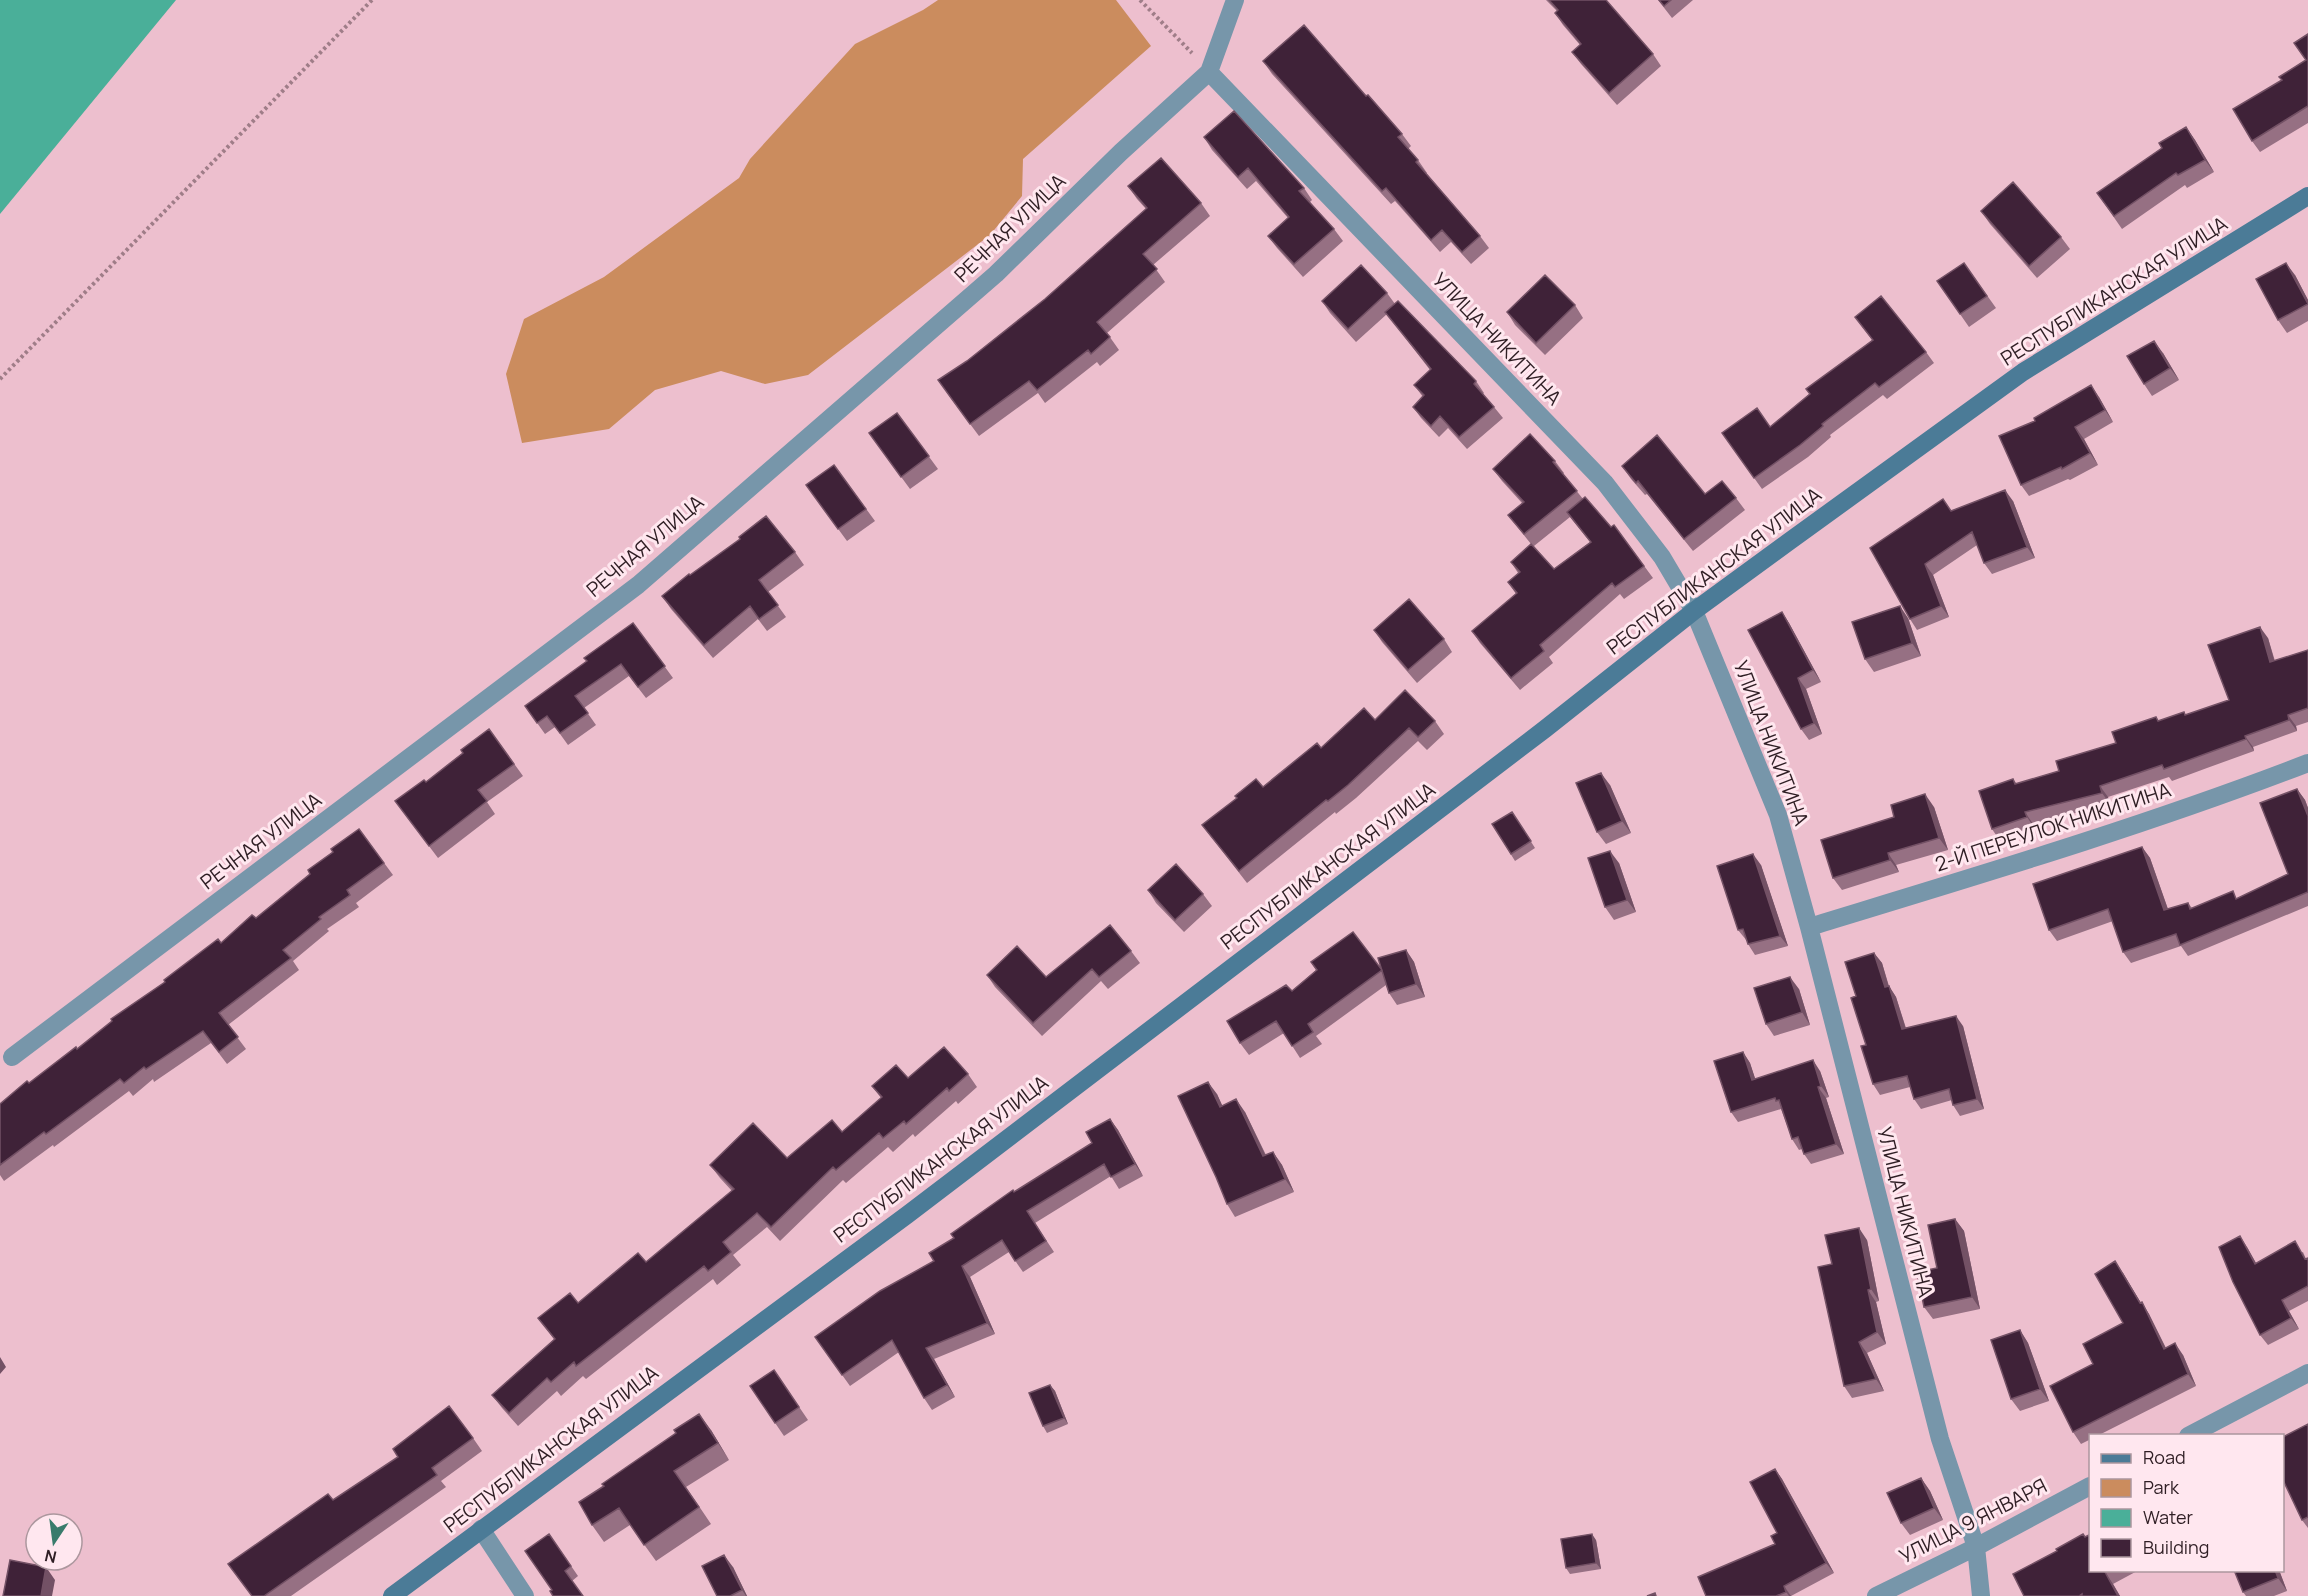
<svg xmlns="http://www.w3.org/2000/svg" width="2308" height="1596" font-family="Manrope,sans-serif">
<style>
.green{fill:#cb8c5e}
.water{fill:#4aaf99}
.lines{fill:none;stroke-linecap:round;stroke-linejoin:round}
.path{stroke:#9f7d88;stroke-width:4;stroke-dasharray:3 3;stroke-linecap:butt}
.street{stroke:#7796aa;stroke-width:18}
.secondary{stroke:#4b7b97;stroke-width:18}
.wall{fill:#967083;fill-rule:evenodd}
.shaded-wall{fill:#735165}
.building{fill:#3f2238;stroke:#735165;stroke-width:1.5}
.labels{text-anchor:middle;stroke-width:6;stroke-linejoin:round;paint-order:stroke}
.street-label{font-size:20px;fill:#2f1e24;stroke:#ffe7ef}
</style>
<rect width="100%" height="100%" fill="#edbfce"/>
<path class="green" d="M938 0H1116L1151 46 1023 159 1022 196 990 235 808 375 765 384 721 371 655 390 609 429 522 443 506 374 524 319 604 277 739 178 750 159 855 44 923 10Z"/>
<path class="water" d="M0 0H176L0 214Z"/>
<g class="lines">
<path class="path" d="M1140 0 1192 53
M0 379 372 0"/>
<path class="street" d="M1209 72 1605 483 1662 557 1694 611 1778 815 1809 927 1940 1439 1976 1547 1981 1596
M1809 927C1976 876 2145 826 2308 763
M12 1057 638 585 996 274 1121 152 1209 72 1235 0
M2188 1436 2308 1373
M481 1529 525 1596
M1876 1596 1976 1547 2090 1486"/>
<path class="secondary" d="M392 1596 907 1215 1545 729 1694 611 1787 543 2023 372 2308 196"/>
</g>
<path class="wall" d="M1546 0H1606L1653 54 1661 66 1617 105 1581 64 1572 52 1580 45 1563 25 1555 13 1557 11Z
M1658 0H1693L1672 18Z
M2308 34V123L2260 152 2252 141 2282 80 2306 60Z
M1263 61 1366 96 1402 134 1411 146 1408 149 1418 160 1427 173H1426L1480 236 1489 248 1471 264 1451 242 1440 252 1395 201 1391 204 1272 74Z
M2186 127 2195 140 2214 172 2187 188 2185 185 2122 229 2097 193 2162 148Z
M1204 137 1304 188 1312 200 1310 202 1334 229 1343 241 1303 277 1277 248 1268 236 1288 218 1256 181 1247 189 1212 150Z
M1128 186 1201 203 1210 216 1153 265 1165 282 1107 333 1119 350 1100 366 1097 362 1045 403 1038 393 979 436 947 393 967 361 1045 299 1146 209 1137 199Z
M1981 211 2061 237 2070 249 2037 278 1990 224Z
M1964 263 1996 308 1969 327 1937 281Z
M2295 275 2308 300V321L2287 333 2278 320Z
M1387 293 1395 304 1476 381 1484 393 1483 394 1494 407 1503 418 1467 449 1448 428 1439 437 1421 418 1413 407 1423 397 1414 385 1430 370 1387 314 1356 342 1330 313 1322 301Z
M1575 305 1583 318 1545 355 1515 325 1507 312Z
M1855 317 1926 352 1934 363 1887 399 1883 395 1830 435 1831 437 1808 457 1762 489 1722 433 1770 427 1809 394 1872 340Z
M2163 353 2179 380 2152 396 2144 384Z
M2099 397 2113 422 2084 439 2098 465 2070 480 2068 479 2029 496 2021 485Z
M897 413 938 469 910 489 869 433Z
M1555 461 1564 473 1563 474 1583 499 1611 527 1614 525 1653 578 1624 599 1620 594 1549 657 1553 663 1520 690 1480 643 1472 631 1516 594 1508 582 1518 573 1511 562 1531 544 1508 515 1522 503 1502 481 1493 469ZM1570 517 1590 542 1554 569 1534 546Z
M834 465 875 521 847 541 806 485Z
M1622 466 1705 494 1736 498 1745 510 1693 551 1647 494 1645 495 1631 479Z
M2013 501 2035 558 1992 574 1984 563 1977 545 1933 575 1949 617 1917 630 1910 619 1870 548 1951 511Z
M795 552 804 565 768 592 786 617 767 631 758 619 713 658 671 609 662 596 690 575Z
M1782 612 1789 623 1821 682 1806 689 1822 734 1809 740 1801 729Z
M1908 618 1921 656 1874 672 1865 659Z
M633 623 673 678 646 698 629 676 584 708 596 725 568 745 555 727 545 734 525 706 587 661Z
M1374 630 1444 639 1452 652 1417 683 1382 642Z
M2268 638 2275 661 2308 650V722L2296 726 2297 731 2253 747 2254 751 2207 768 2172 781 2169 777 2108 797 2110 804 2033 824 2035 829 2000 841 1992 829 2013 779 2017 784 2059 771 2116 743 2156 717 2159 721 2184 712 2186 715 2229 700Z
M1375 720 1435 721 1444 734 1427 750 1418 741 1356 798 1336 814 1335 812 1247 883 1202 825 1236 799 1263 787 1321 748Z
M489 729 523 776 487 802 495 814 438 858 395 801 426 782 463 753Z
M1610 785 1631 833 1606 844 1597 832Z
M2297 789 2305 800 2308 808V906L2188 956 2181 946 2131 963 2123 952 2113 921 2057 941 2049 930 2142 847 2150 858 2168 909 2188 903 2192 908 2238 898 2288 874Z
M1934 807 1948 850 1896 865 1899 872 1842 890 1833 878Z
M1512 812 1535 848 1515 861 1492 824Z
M359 829 393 875 356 903 359 907 327 929 329 931 293 961 299 970 228 1025 246 1049 227 1064 211 1043 154 1082 153 1079 133 1096 129 1091 54 1147 53 1145 4 1181 0 1175V1104L29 1083 77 1049 165 982 256 918 310 874Z
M1619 863 1636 912 1614 920 1605 907Z
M1761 865 1788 946 1755 955 1748 944 1747 941 1738 930Z
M1148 890 1203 894 1212 906 1184 932 1156 903Z
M1353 932 1382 971 1406 950 1414 962 1425 997 1397 1005 1389 993 1386 985 1316 1036 1322 1044 1300 1058 1284 1033 1249 1055 1240 1043 1292 991 1316 970 1311 962Z
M1131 951 1140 963 1108 989 1101 981 1042 1036 995 987 987 975 1046 977Z
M1874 953 1882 963 1889 986 1896 997 1906 1028 1963 1026 1984 1109 1960 1116 1953 1105 1952 1100 1921 1109 1914 1099 1910 1087 1880 1095 1873 1084 1866 1045 1856 996Z
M1799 989 1810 1025 1774 1036 1766 1024Z
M1743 1052 1750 1063 1755 1079 1820 1071 1829 1097 1826 1098 1844 1154 1811 1164 1804 1154 1802 1149 1799 1150 1792 1139 1781 1109 1738 1122 1731 1112Z
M968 1074 977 1087 958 1104 956 1101 915 1137 913 1134 893 1152 888 1147 846 1183 843 1180 780 1241 767 1227 733 1255 741 1265 717 1285 713 1279 586 1379 583 1376 561 1396 557 1391 518 1426 502 1408 492 1395 554 1339 538 1318 578 1303 646 1262 732 1191 720 1178 710 1165 787 1158 842 1132 881 1098 872 1086 908 1078Z
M1217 1094 1222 1106 1245 1112 1266 1155 1273 1152 1282 1165 1294 1192 1235 1217 1227 1204Z
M1110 1119 1118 1130 1143 1176 1119 1189 1111 1176 1035 1223 1054 1252 1023 1272 1009 1252 970 1277 995 1334 934 1359 955 1397 932 1410 924 1398 899 1352 850 1386 815 1337 934 1261 954 1238 1014 1192 1092 1143Z
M1955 1219 1964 1231 1980 1309 1933 1319 1924 1307Z
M1867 1240 1879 1301 1876 1302 1886 1344 1867 1353 1884 1391 1852 1398 1844 1386 1832 1264Z
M2247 1247 2256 1263 2303 1252 2306 1259 2308 1258V1301L2289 1311 2299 1329 2268 1345 2260 1335Z
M2123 1273 2141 1303 2149 1314 2166 1348 2183 1355 2196 1386 2097 1436H2091V1439L2081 1444 2073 1432 2093 1364 2123 1323Z
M2020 1330 2028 1343 2049 1401 2020 1411 2011 1399Z
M774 1370 808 1420 784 1436 750 1386Z
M1050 1385 1055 1391 1068 1424 1047 1433 1043 1426Z
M2308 1424V1528L2302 1520Z
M711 1430 729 1460 686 1487 711 1524 656 1561 630 1525 604 1542 592 1525Z
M473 1438 482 1451 441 1481 446 1487 291 1596H251L333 1500 398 1457Z
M1775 1469 1782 1479 1834 1573 1791 1596H1705L1775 1544 1777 1533Z
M1921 1478 1930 1491 1943 1520 1910 1535 1901 1523Z
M549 1534 578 1576 572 1581 552 1590Z
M1596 1540 1601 1569 1570 1574 1566 1568Z
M733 1567 747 1596H717Z
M2091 1570H2139L2113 1584 2120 1596H2024Z
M2234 1570H2279L2287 1591 2274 1596H2246L2243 1592Z"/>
<path class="shaded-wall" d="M2186 127 2195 140 2214 172 2205 160Z
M2286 263 2295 275 2308 300V304Z
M2154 341 2163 353 2179 380 2170 368Z
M2091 385 2099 397 2113 422 2105 410Z
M2075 427 2084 439 2098 465 2090 453Z
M2005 490 2013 501 2035 558 2027 547Z
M1925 564 1933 575 1949 617 1941 606Z
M1900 606 1908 618 1921 656 1912 643Z
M1782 612 1789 623 1821 682 1813 670Z
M2260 627 2268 638 2278 674 2270 662Z
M1798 678 1806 689 1822 734 1814 723Z
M2288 715 2296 726 2297 731 2289 720Z
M2245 736 2253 747 2254 751 2246 739Z
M1601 773 1610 785 1631 833 1622 821Z
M2100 786 2108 797 2110 804 2102 793Z
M2297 789 2305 800 2308 808V816Z
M1925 794 1934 807 1948 850 1939 838Z
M2025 812 2033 824 2035 829 2027 817Z
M2142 847 2150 858 2172 921 2164 910Z
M1610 851 1619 863 1636 912 1627 900Z
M1888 853 1896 865 1899 872 1890 860Z
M1753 854 1761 865 1788 946 1780 936Z
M1406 950 1414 962 1425 997 1416 984Z
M1874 953 1882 963 1892 998 1885 987Z
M1790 977 1799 989 1810 1025 1802 1012Z
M1889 986 1896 997 1909 1039 1902 1029Z
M1956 1016 1963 1026 1984 1109 1977 1099Z
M1743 1052 1750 1063 1759 1090 1752 1080Z
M1813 1060 1820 1071 1829 1097 1821 1086Z
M1208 1082 1217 1094 1229 1120 1220 1107Z
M1818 1087 1826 1098 1844 1154 1836 1144Z
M1236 1099 1245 1112 1272 1169 1263 1156Z
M1110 1119 1118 1130 1143 1176 1135 1164Z
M1273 1152 1282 1165 1294 1192 1285 1179Z
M1955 1219 1964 1231 1980 1309 1972 1297Z
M1859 1228 1867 1240 1879 1301 1871 1289Z
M2240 1236 2247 1247 2262 1274 2255 1264Z
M2115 1261 2123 1273 2145 1310 2142 1302 2149 1314 2172 1361 2164 1349 2140 1303Z
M962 1266 970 1277 995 1334 987 1323Z
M1868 1290 1876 1302 1886 1344 1877 1332Z
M2282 1300 2289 1311 2299 1329 2291 1318Z
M2020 1330 2028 1343 2049 1401 2040 1389Z
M1859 1342 1867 1353 1884 1391 1876 1379Z
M2175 1343 2183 1355 2196 1386 2188 1374Z
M926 1348 934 1359 955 1397 947 1385Z
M0 1357 6 1367 0 1374Z
M1050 1385 1055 1391 1068 1424 1064 1418Z
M699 1414 711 1430 729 1460 718 1443Z
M1775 1469 1782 1479 1834 1573 1826 1563Z
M1921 1478 1930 1491 1943 1520 1934 1508Z
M1592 1534 1596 1540 1601 1569 1596 1563Z
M724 1555 733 1567 747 1596H746L742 1590Z
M46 1567 55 1580 52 1596H41Z
M2275 1570H2279L2287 1591 2278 1578Z
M2105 1572 2113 1584 2120 1596H2118Z
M1784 1586 1791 1596H1789L1786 1592Z"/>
<path class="building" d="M1549 0H1606L1653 54 1609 93 1572 52 1581 44 1555 13 1558 10Z
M1659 0H1671L1664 6Z
M1304 25 1366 96 1368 95 1402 134 1398 137 1418 160 1416 162 1480 236 1462 252 1442 230 1431 240 1386 188 1382 191 1263 61Z
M2308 34V106L2252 141 2233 109 2282 80 2279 77 2306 60 2294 43Z
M1234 111 1304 188 1299 191 1334 229 1294 264 1268 236 1289 217 1248 168 1238 177 1204 137Z
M2186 127 2205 160 2178 175 2176 173 2114 216 2097 193 2162 148 2159 143Z
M1161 158 1201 203 1143 254 1157 269 1097 322 1110 337 1091 354 1088 350 1037 390 1029 381 970 424 938 380 967 361 1045 299 1147 208 1128 186Z
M2013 182 2061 237 2029 266 1981 211Z
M1964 263 1987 296 1960 314 1937 281Z
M2286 263 2308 304 2278 320 2256 279Z
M1361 265 1387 293 1348 329 1322 301Z
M1545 275 1575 305 1536 343 1507 312Z
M1881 296 1926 352 1879 387 1875 383 1822 424 1823 426 1800 445 1754 478 1722 433 1757 408 1770 427 1810 394 1806 389 1873 340 1855 317Z
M1398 301 1476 381 1474 384 1494 407 1459 437 1440 416 1431 426 1413 407 1424 395 1414 385 1431 369 1385 312Z
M2154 341 2170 368 2144 384 2127 356Z
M2091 385 2105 410 2075 427 2090 453 2062 469 2061 467 2021 485 1999 436 2035 421 2034 418Z
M897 413 929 456 901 477 869 433Z
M1530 434 1555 461 1553 462 1577 491 1524 534 1508 515 1524 502 1493 469Z
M1657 435 1705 494 1722 481 1736 498 1684 539 1638 481 1636 483 1622 466Z
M834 465 866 509 838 529 806 485Z
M2005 490 2027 547 1984 563 1972 532 1925 564 1941 606 1910 619 1870 548 1943 499 1951 511Z
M1585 497 1611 527 1614 525 1644 566 1615 587 1612 583 1540 645 1544 651 1511 678 1472 631 1517 593 1508 582 1520 572 1511 562 1531 544 1554 569 1591 542 1567 512Z
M766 516 795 552 759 580 778 605 759 619 750 606 704 645 662 596 689 574 690 575 740 539 739 537Z
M1409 599 1444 639 1408 670 1374 630Z
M1900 606 1912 643 1865 659 1852 622Z
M1782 612 1813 670 1798 678 1814 723 1801 729 1748 630Z
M633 623 665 666 638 687 621 664 575 696 588 713 560 733 547 716 537 723 525 706 587 661 584 658Z
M2260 627 2270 662 2308 650V708L2288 715 2289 720 2245 736 2246 739 2164 769 2162 765 2100 786 2102 793 2025 812 2027 817 1992 829 1979 791 2013 779 2015 784 2059 771 2056 761 2116 743 2112 732 2156 717 2158 721 2184 712 2185 715 2229 700 2208 645Z
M1405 690 1435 721 1418 737 1409 728 1348 785 1328 801 1326 800 1239 871 1202 825 1237 798 1235 796 1256 779 1263 787 1317 743 1321 748 1364 708 1375 720Z
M489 729 514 764 478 790 487 801 429 846 395 801 424 780 426 782 463 753 461 750Z
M1601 773 1622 821 1597 832 1576 783Z
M2297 789 2308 816V892L2180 945 2176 934 2123 952 2108 909 2049 930 2033 884 2142 847 2164 910 2188 903 2190 909 2233 891 2236 899 2288 874 2260 803Z
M1925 794 1939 838 1888 853 1890 860 1833 878 1821 840 1894 817 1891 805Z
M1512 812 1531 841 1511 854 1492 824Z
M359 829 384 863 347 890 350 895 319 917 321 919 283 950 291 958 219 1013 238 1037 219 1052 203 1031 146 1069 144 1067 124 1083 120 1079 46 1134 44 1132 0 1165V1104L27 1081 29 1083 76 1047 77 1049 112 1021 111 1019 165 982 164 980 218 939 221 943 252 915 256 918 310 874 308 870 333 852 331 849Z
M1610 851 1627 900 1605 907 1588 858Z
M1753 854 1780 936 1748 944 1743 929 1738 930 1717 866Z
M1176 864 1203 894 1175 920 1148 890Z
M1110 925 1131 951 1099 977 1092 969 1033 1023 987 975 1017 946 1046 977Z
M1353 932 1382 970 1308 1024 1313 1032 1292 1046 1276 1021 1240 1043 1227 1021 1286 985 1292 991 1317 970 1311 962Z
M1406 950 1416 984 1389 993 1378 958Z
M1874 953 1885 987 1889 986 1902 1029 1956 1016 1977 1099 1953 1105 1949 1089 1914 1099 1907 1076 1873 1084 1861 1046 1866 1045 1851 998 1856 996 1845 962Z
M1790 977 1802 1012 1766 1024 1754 988Z
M944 1047 968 1074 949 1091 947 1088 906 1124 904 1121 883 1138 879 1133 836 1170 833 1167 771 1227 757 1213 723 1242 731 1252 708 1271 704 1266 576 1366 574 1362 551 1382 547 1378 509 1413 492 1395 555 1339 538 1318 570 1293 578 1303 638 1253 646 1262 734 1189 710 1165 753 1123 787 1158 832 1120 842 1132 882 1097 872 1086 896 1065 908 1078Z
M1743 1052 1752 1080 1813 1060 1821 1086 1818 1087 1836 1144 1804 1154 1798 1137 1792 1139 1779 1100 1776 1101 1775 1098 1731 1112 1714 1061Z
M1208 1082 1220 1107 1236 1099 1263 1156 1273 1152 1285 1179 1227 1204 1216 1177 1178 1096Z
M1110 1119 1135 1164 1111 1177 1104 1164 1027 1211 1046 1241 1015 1261 1002 1240 962 1266 987 1323 926 1348 947 1385 924 1398 892 1340 842 1375 815 1337 880 1291 934 1261 929 1253 954 1238 951 1234 1013 1190 1014 1192 1092 1143 1086 1132Z
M1955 1219 1972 1297 1924 1307 1917 1272 1937 1268 1928 1225Z
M1859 1228 1871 1289 1868 1290 1877 1332 1859 1342 1876 1379 1844 1386 1818 1267 1832 1264 1825 1235Z
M2240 1236 2255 1264 2295 1241 2305 1259 2308 1258V1286L2282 1300 2291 1318 2260 1335 2233 1282 2219 1247Z
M2115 1261 2140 1303 2142 1302 2164 1349 2175 1343 2188 1374 2073 1432 2050 1386 2093 1364 2083 1344 2123 1323 2095 1274Z
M2020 1330 2040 1389 2011 1399 1991 1340Z
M774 1370 799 1407 775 1423 750 1386Z
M1050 1385 1064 1418 1043 1426 1029 1393Z
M449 1406 473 1438 432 1468 437 1475 264 1596H252L228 1564 328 1494 333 1500 398 1457 393 1449Z
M699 1414 718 1443 674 1471 699 1507 644 1545 619 1508 592 1525 579 1502 604 1486 602 1484 676 1433 674 1430Z
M2308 1424V1517L2302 1520 2283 1480V1437Z
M1775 1469 1826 1563 1784 1586 1786 1592 1776 1596H1705H1706L1698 1577 1775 1544 1771 1536 1777 1533 1750 1482Z
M1921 1478 1934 1508 1901 1523 1887 1493Z
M549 1534 571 1566 565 1571 583 1596H553L550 1591 552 1590 525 1551Z
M1592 1534 1596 1563 1566 1568 1561 1539Z
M2083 1534 2085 1537 2091 1534V1570H2108L2105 1572 2118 1596H2082V1594L2079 1596H2024L2013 1574 2057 1551 2056 1549Z
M724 1555 742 1590 730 1596H717L702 1566Z
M10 1560 46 1567 41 1596H3Z
M2234 1570H2275L2278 1578 2243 1592Z
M1655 1593 1656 1596H1647Z"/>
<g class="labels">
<g class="street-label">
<text transform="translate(1010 228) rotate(-44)" y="7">РЕЧНАЯ УЛИЦА</text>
<text transform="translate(2114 291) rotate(-32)" y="7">РЕСПУБЛИКАНСКАЯ УЛИЦА</text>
<text transform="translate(1497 339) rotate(46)" y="7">УЛИЦА НИКИТИНА</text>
<text transform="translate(645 546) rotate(-40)" y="7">РЕЧНАЯ УЛИЦА</text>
<text transform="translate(1714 571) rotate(-37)" y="7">РЕСПУБЛИКАНСКАЯ УЛИЦА</text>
<text transform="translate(1771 743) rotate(69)" y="7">УЛИЦА НИКИТИНА</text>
<text transform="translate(2053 827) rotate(-18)" y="7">2-Й ПЕРЕУЛОК НИКИТИНА</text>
<text transform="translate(261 841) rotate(-37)" y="7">РЕЧНАЯ УЛИЦА</text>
<text transform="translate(1328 866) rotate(-37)" y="7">РЕСПУБЛИКАНСКАЯ УЛИЦА</text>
<text transform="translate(941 1159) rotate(-37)" y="7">РЕСПУБЛИКАНСКАЯ УЛИЦА</text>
<text transform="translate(1905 1212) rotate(76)" y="7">УЛИЦА НИКИТИНА</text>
<text transform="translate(551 1449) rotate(-37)" y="7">РЕСПУБЛИКАНСКАЯ УЛИЦА</text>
<text transform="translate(1973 1521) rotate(-27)" y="7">УЛИЦА 9 ЯНВАРЯ</text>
</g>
</g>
<rect x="2089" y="1434" width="195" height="138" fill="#ffe7ef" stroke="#ac979e" stroke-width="1.5"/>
<rect x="2101" y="1454" width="30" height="9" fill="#4b7b97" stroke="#ac979e" stroke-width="1.5"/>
<text x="2143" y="1464" font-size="18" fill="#2f1e24">Road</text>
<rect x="2101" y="1479" width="30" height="18" fill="#cb8c5e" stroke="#ac979e" stroke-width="1.5"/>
<text x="2143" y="1494" font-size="18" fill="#2f1e24">Park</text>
<rect x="2101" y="1509" width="30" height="18" fill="#4aaf99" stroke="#ac979e" stroke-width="1.5"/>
<text x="2143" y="1524" font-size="18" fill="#2f1e24">Water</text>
<rect x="2101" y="1539" width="30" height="18" fill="#3f2238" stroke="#ac979e" stroke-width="1.5"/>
<text x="2143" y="1554" font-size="18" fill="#2f1e24">Building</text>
<g transform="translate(54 1542) rotate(193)"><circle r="28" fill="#ffe7ef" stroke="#ac979e" stroke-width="1.5"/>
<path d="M0-4.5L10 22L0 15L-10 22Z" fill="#397b6c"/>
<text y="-9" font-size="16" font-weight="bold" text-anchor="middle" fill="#2f1e24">N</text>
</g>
</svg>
